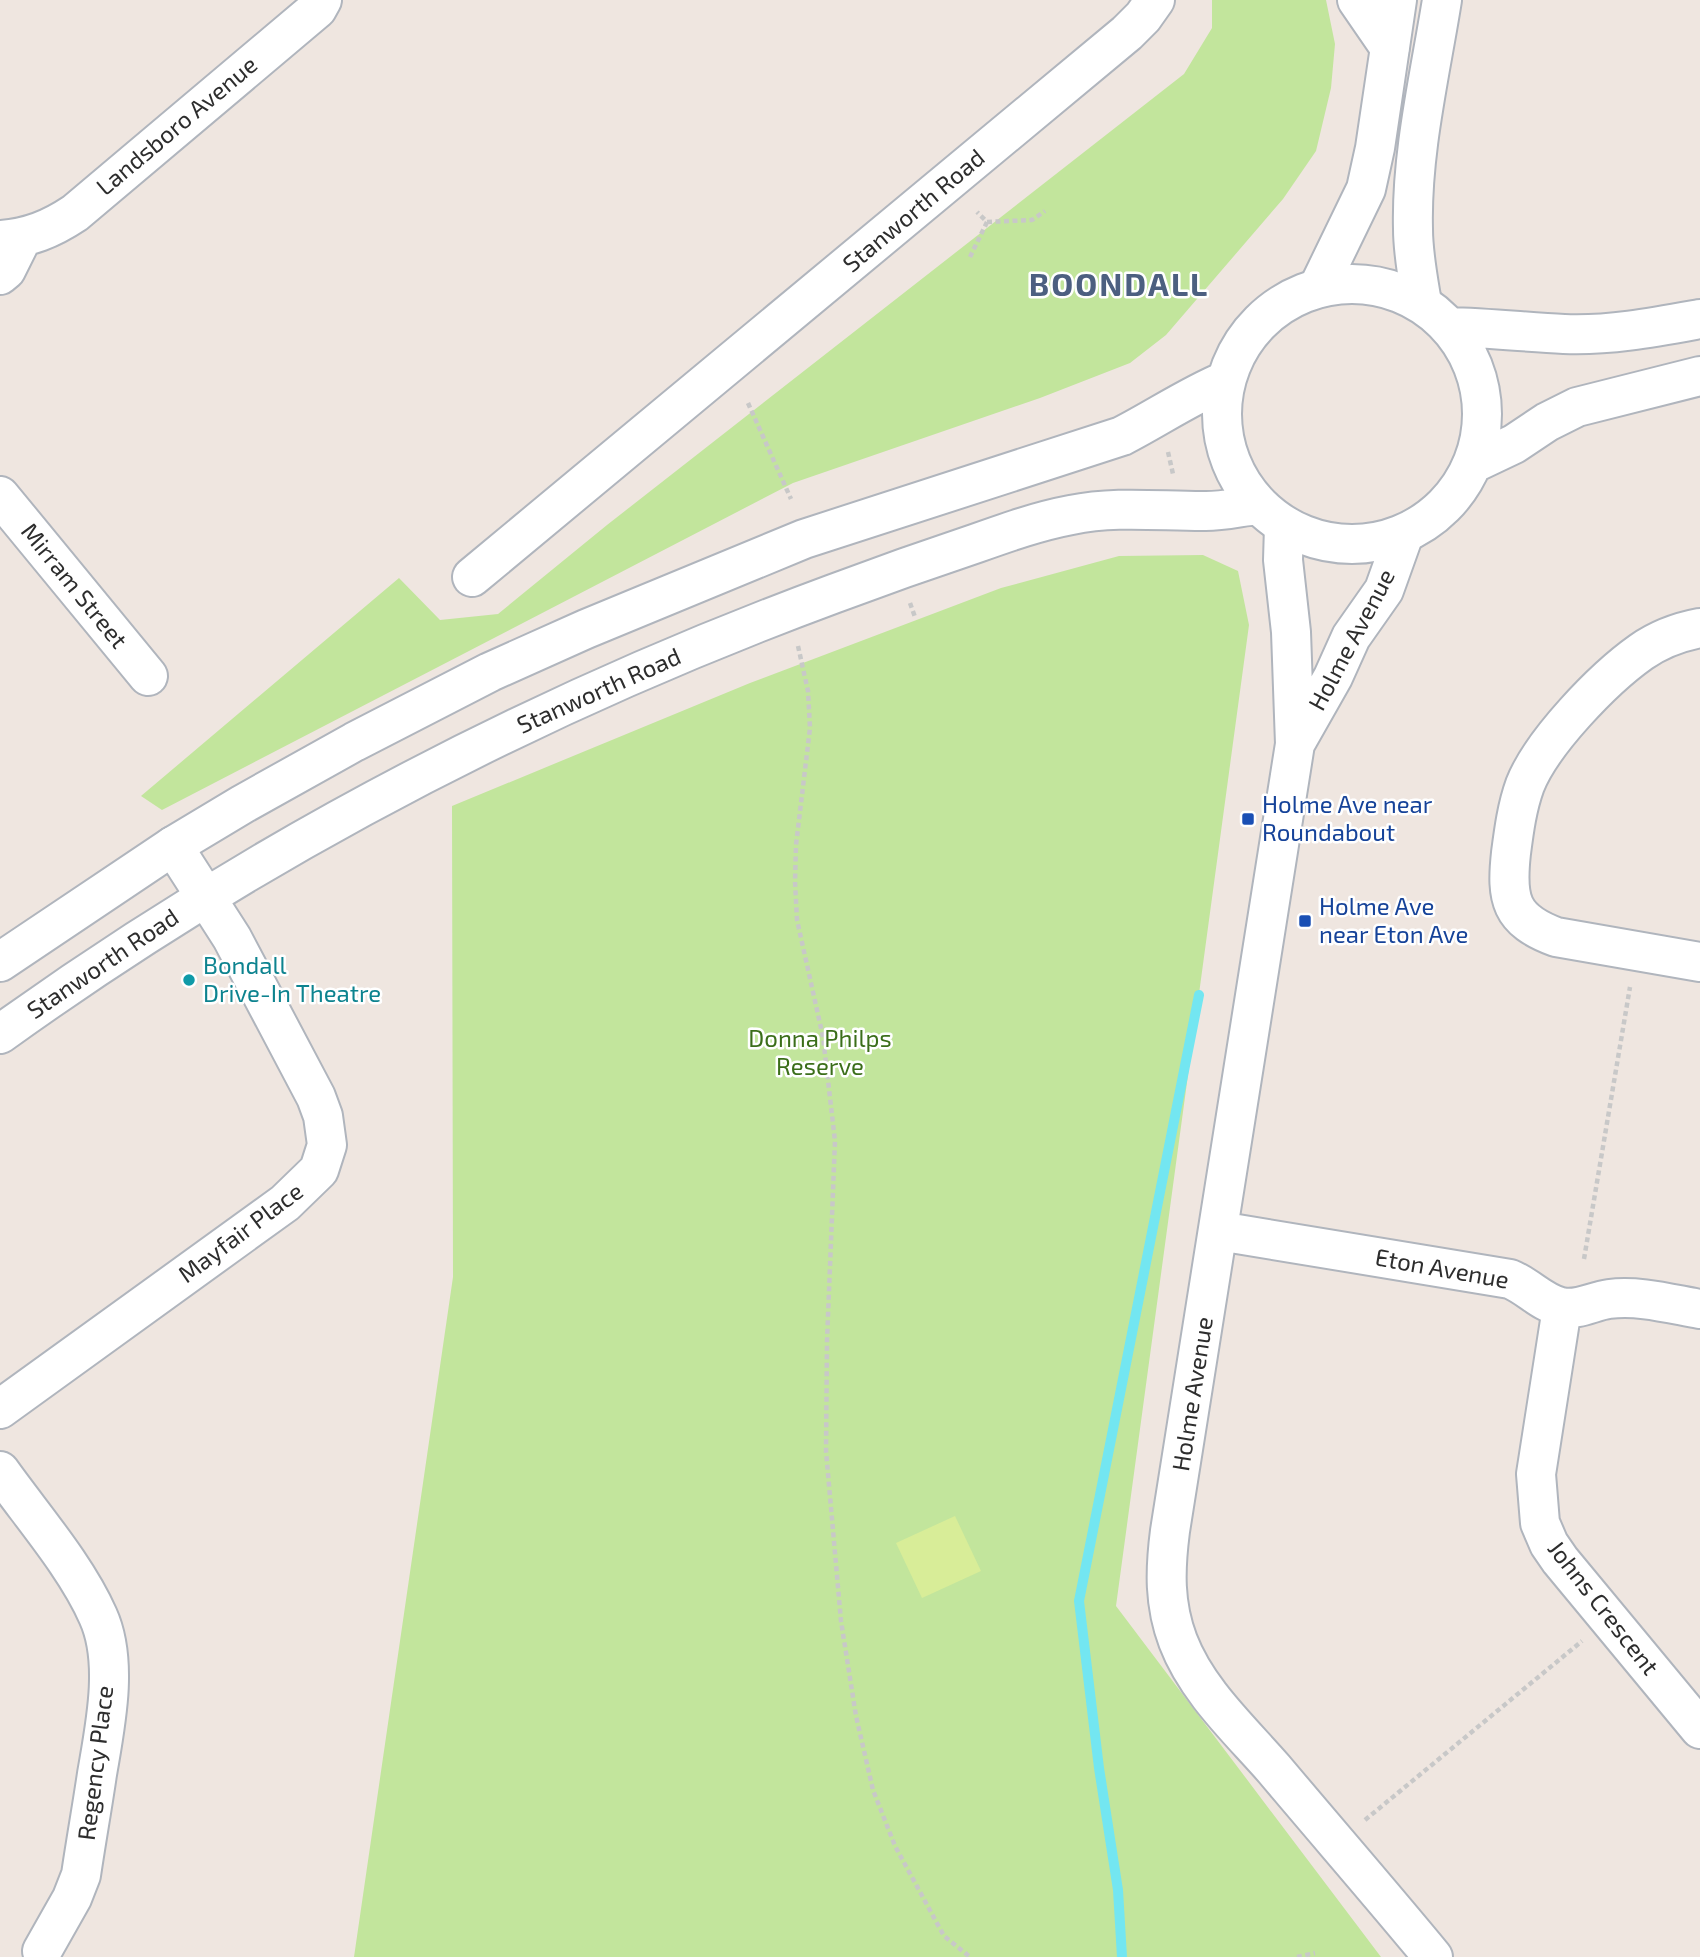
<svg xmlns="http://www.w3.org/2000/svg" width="1700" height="1957" font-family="'Exo 2',sans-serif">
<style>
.green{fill:#c2e59c}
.pitch{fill:#d8ed98}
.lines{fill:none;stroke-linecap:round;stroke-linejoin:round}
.stream{stroke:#73e6f1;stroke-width:10}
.street-casing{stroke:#b0b5bd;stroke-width:42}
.secondary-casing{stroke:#b0b5bd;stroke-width:42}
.path{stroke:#c8c8c8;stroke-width:4.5;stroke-dasharray:5 3.5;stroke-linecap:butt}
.street{stroke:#fff;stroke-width:38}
.secondary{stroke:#fff;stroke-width:38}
.transit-dot{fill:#1a4fb4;stroke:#fff;stroke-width:2.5}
.culture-dot{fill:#0f9aa8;stroke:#fff;stroke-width:2.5}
.labels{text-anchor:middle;stroke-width:5;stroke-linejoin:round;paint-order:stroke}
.street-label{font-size:24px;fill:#2d2d2d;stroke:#fff}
.transit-label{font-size:24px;fill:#164399;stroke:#fff;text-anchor:start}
.culture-label{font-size:24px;fill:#0d838f;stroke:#fff;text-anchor:start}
.park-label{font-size:24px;fill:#3b6e1a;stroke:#fff}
.district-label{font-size:32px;font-weight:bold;letter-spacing:2px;fill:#4c5f80;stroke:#fff}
</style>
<rect width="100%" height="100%" fill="#efe6e0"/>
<path class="green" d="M1212 0H1326L1335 44 1331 88 1316 151 1283 199 1166 335 1130 363 1040 398 793 483 162 810 141 796 399 578 440 620 498 614 607 525 1184 74 1212 28Z
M1203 555 1238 571 1249 625 1116 1606 1381 1957H354L453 1277 452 806 750 683 1001 588 1119 556Z"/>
<path class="pitch" d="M955 1516 981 1571 922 1598 896 1543Z"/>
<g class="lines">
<path class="stream" d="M1122 1957 1118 1890 1099 1768 1079 1601 1199 995"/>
<g class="street-casing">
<path id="street" d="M1357 0 1390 48
M0 240C29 238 51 229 75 213L317 9 322 0
M0 275 6 270 22 238
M1318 288 1366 189 1375 148 1397 0
M1422 303C1418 279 1413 254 1413 229 1411 153 1430 75 1442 0
M0 496 148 676
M1284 526 1283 560 1291 632 1295 744 1170 1531C1165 1570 1164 1604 1178 1641 1197 1691 1240 1730 1274 1769 1327 1832 1381 1894 1433 1957
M472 577 1127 33 1143 17 1155 0
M1700 628C1679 632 1658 640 1641 652 1603 679 1542 742 1525 785 1517 807 1514 830 1511 853 1506 899 1510 920 1556 937L1700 962
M1295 744 1333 677 1351 637 1384 590 1404 534
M1219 1231 1510 1279C1528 1286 1542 1303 1561 1307 1578 1311 1593 1301 1609 1299 1639 1295 1671 1304 1700 1309
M1562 1308 1536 1474 1540 1523 1549 1544 1560 1560 1700 1729
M0 1409 285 1203 319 1170 327 1145 323 1116 316 1097 232 938 173 846
M0 1471C32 1516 76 1566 98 1616 119 1662 105 1727 97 1774 92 1808 86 1841 81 1875L72 1898 42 1951"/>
</g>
<g class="secondary-casing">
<path id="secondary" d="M1222 414a130 130 0 1 1 260 0a130 130 0 1 1-260 0Z
M1449 327C1488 328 1526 332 1564 334 1609 336 1656 327 1700 319
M1474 463 1514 444 1547 422 1577 407 1700 376
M0 962 173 846 243 804 354 742 490 672 586 629 804 539 1122 436C1157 418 1189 396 1225 381
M0 1034C256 850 538 703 833 594 881 576 929 559 977 543 1008 532 1039 521 1071 515 1115 506 1157 511 1202 511 1220 512 1239 507 1257 505"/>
</g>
<path class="path" d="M987 222 1032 220 1045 211
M970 257 987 222 977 212
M748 403 791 499
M1168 452 1173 474
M910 603 915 617
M798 646 808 691 810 728 796 845 795 882 797 920 823 1037 835 1141 827 1341 826 1451 841 1621 856 1716 873 1790 895 1846 944 1936 970 1957
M1584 1259 1630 987
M1365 1820 1582 1641
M1297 1957 1315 1953"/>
<use href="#street" class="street"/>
<use href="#secondary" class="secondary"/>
</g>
<g class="transit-dot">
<rect x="1241" y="812" width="14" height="14" rx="3.5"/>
<rect x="1298" y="914" width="14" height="14" rx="3.5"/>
</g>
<circle class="culture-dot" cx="189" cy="980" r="7"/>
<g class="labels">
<g class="street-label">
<text transform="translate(177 126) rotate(-40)" y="8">Landsboro Avenue</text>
<text transform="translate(914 211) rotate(-40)" y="8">Stanworth Road</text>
<text transform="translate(74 586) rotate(51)" y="8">Mirram Street</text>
<text transform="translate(1352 640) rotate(-62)" y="8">Holme Avenue</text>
<text transform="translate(599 691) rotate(-24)" y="8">Stanworth Road</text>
<text transform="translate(103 964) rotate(-34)" y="8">Stanworth Road</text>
<text transform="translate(241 1233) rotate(-37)" y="8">Mayfair Place</text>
<text transform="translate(1442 1269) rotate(10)" y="8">Eton Avenue</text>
<text transform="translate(1193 1394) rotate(-81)" y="8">Holme Avenue</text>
<text transform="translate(1603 1608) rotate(52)" y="8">Johns Crescent</text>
<text transform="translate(96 1763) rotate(-83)" y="8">Regency Place</text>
</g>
<g class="transit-label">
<text x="1262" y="813">Holme Ave near<tspan x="1262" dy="28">Roundabout</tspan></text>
<text x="1319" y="915">Holme Ave<tspan x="1319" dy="28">near Eton Ave</tspan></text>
</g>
<g class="culture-label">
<text x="203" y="974">Bondall<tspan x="203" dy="28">Drive-In Theatre</tspan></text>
</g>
<g class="park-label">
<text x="820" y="1047">Donna Philps<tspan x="820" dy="28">Reserve</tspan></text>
</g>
<g class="district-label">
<text x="1119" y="296">BOONDALL</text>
</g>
</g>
</svg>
